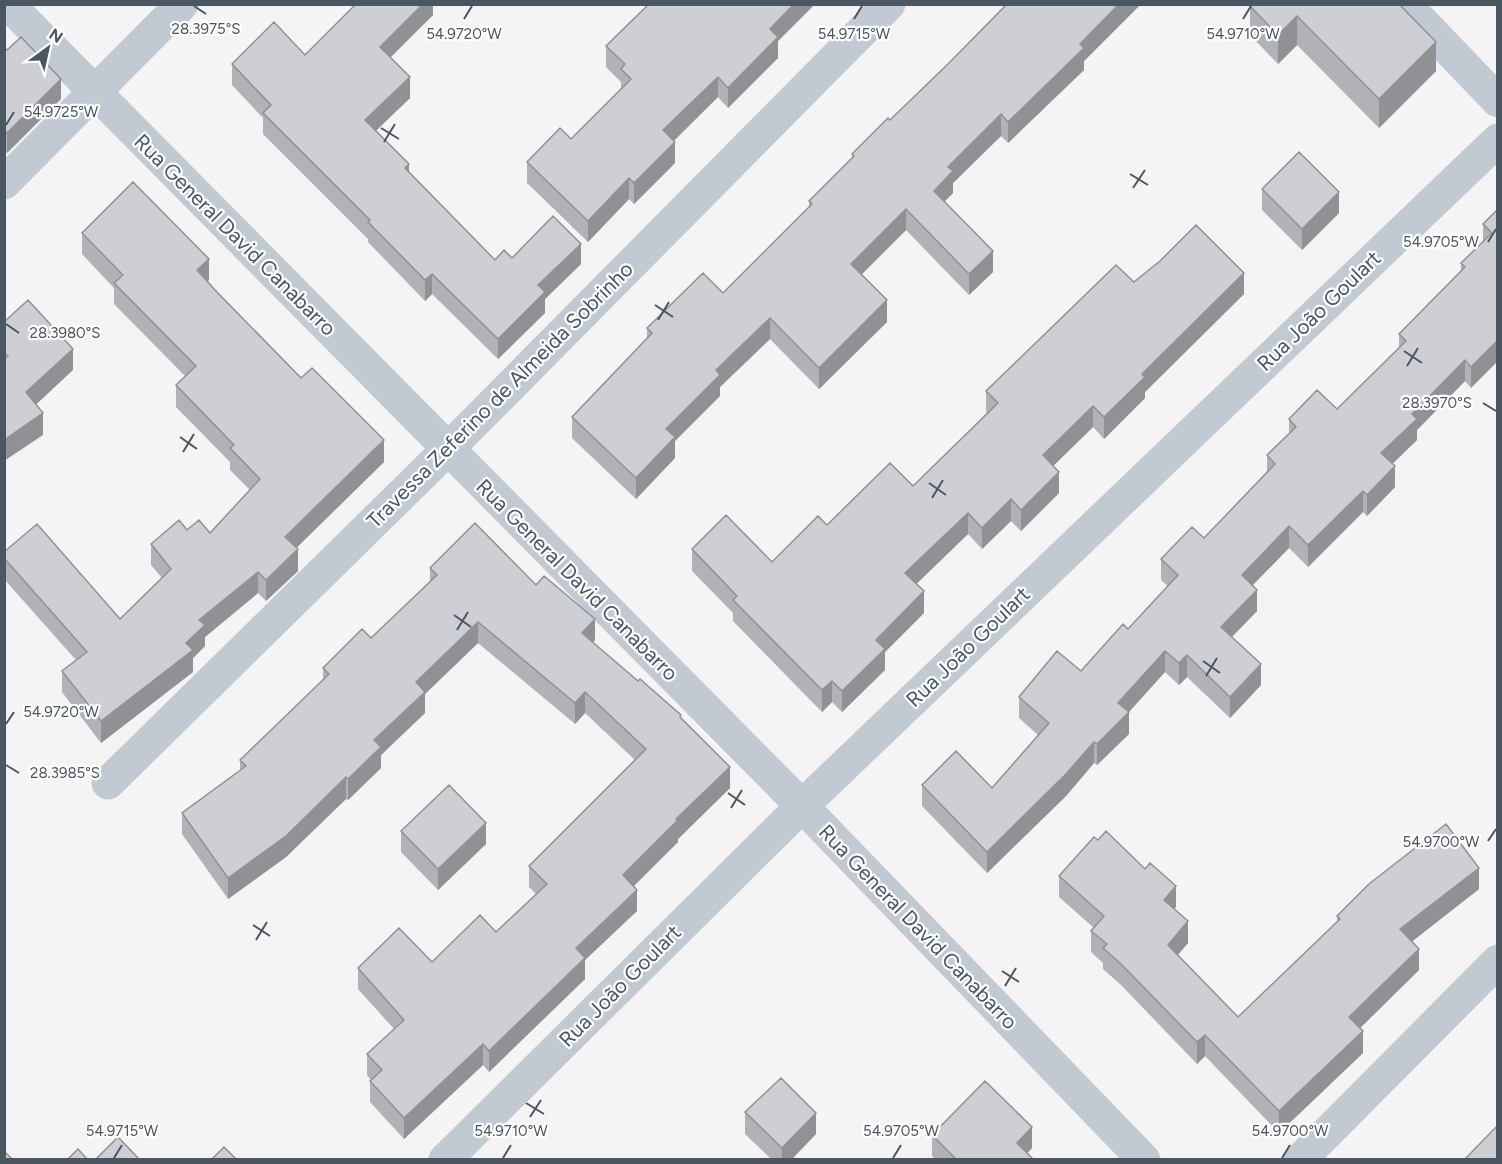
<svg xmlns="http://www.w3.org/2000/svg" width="1502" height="1164" font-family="Figtree,sans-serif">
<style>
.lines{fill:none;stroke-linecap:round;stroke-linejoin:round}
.minor{stroke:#c1cad2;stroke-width:33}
.wall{fill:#b0b2b7}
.shaded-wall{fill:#909195}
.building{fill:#cdcfd5;stroke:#909195;stroke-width:1.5}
.ticks{fill:none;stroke:#4a5661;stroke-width:2}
.labels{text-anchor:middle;stroke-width:4.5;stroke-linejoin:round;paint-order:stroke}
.street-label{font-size:21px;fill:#4a5661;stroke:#fff}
.ticks-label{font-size:15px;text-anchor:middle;fill:#4a5661;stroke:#fff;stroke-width:4.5;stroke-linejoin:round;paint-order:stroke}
</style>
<rect width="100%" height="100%" fill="#f5f3f3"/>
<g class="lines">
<path class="minor" d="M8 4 802 806 1144 1160
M1405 4 1498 101
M4 183 182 4
M108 783 447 450 889 4
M445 1160 802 806 1498 140
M1300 1160 1498 961"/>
</g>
<path class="wall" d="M350 4H433V15L390 57 410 98 376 131 409 173 495 260 512 258 581 264 545 299V313L498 359 432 294 425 301 368 242V239L263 134V118L232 85V64L305 55 353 7Z
M649 4H815L778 41V58L728 108 718 97 674 141 675 163 634 204 629 199 588 242 527 183V162L571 139 621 89V82L606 67V46Z
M1007 4H1141L1084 61V70L1008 143 1001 136 953 183V193L945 201 993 272 969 295 906 230 862 274 887 322 819 389 770 339 720 387V396L675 441V458L636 499 572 438V417L647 339V328L723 293 809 207V201L852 159V154L890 120 950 62Z
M1399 4 1436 71 1379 128 1297 45 1278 64 1250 35V6Z
M4 47 61 99 7 153 4 150Z
M1262 189 1339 213 1302 250 1262 210Z
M1497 210 1471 388 1465 381 1417 430V440L1392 464 1395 487 1367 516 1363 512 1308 567 1289 548 1253 585 1257 611 1232 637 1261 685 1230 718 1187 677 1179 685 1165 672 1129 712V734L1097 765 1094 763 1066 796 987 873 922 806V785L992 788 1038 735 1019 718V697L1081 671 1128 629 1168 586 1161 580V559L1204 538 1267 473V455L1289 434V419L1337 409 1399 348V334L1461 271V263L1483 242V224Z
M82 233 209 280 207 281 215 290 384 462 296 548 298 571 266 601 258 593 205 637V646L193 658V672L101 743 62 692V671L76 660 4 579V552L120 619 162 578 151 565V544L187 530 210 533 250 490 230 470V462L176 407V385L185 376 114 304V288L82 254Z
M1134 282 1244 294 1145 392V398L1104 439 1093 427 1053 466 1059 493 1021 531 1011 521 982 549 968 534 916 584 924 613 885 652V670L842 712 832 702 822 712 733 621V613L692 571V549L772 562 827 525 913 486 987 413 986 412V391Z
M430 568 536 585 595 640 593 643 681 718 730 788 678 839V842L633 886 637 911 585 960V979L489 1072 483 1065 404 1139 370 1102V1081L371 1080 367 1075V1054L394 1029 358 989V968L432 962 496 932 536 894 529 887V866L635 760 585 713 575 724 478 643 425 694V713L381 755V768L348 800 346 799 286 857 228 899 182 834V813L240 770V760L323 680V668L371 638 430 583Z
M401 831 486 844 438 890 401 852Z
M1059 876 1176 907 1174 909 1188 943 1178 955 1238 1017 1337 922V916L1479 889 1412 941 1419 970 1360 1028 1363 1053 1279 1133 1205 1056 1197 1064 1121 985 1103 969V963L1091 952V931L1094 928 1059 897Z
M745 1112 816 1134 791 1160H772L745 1134Z
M932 1135 1032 1148 1027 1153 1034 1160H936L932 1156Z"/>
<path class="shaded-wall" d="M423 4H433V15L380 68V47Z
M794 4H815L778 41V58L728 108V88L770 29Z
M1119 4H1141L1084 61V70L1008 143V122L1080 44Z
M1297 16V45L1278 64V35Z
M1436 42V71L1379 128V99Z
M410 77V98L365 141V120Z
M718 77V97L663 151V130Z
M61 79V99L7 153V133Z
M1001 114V136L953 183V193L934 212V191L948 167Z
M675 142V163L634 204V183Z
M409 164V185L405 168Z
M629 178V199L588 242V221Z
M1339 192V213L1302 250V229Z
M906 209V230L851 285V264Z
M581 244V264L545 299V313L498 359V339L538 285Z
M993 251V272L969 295V274Z
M209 259V280L197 291V270Z
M1244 273V294L1145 392V398L1104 439V417L1142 374Z
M432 274V294L425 301V280Z
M887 300V322L819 389V368Z
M770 318V339L720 387V396L675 441V458L636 499V478L666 429 716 370Z
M1497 341V362L1471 388V367Z
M73 349V370L26 414V392Z
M1465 360V381L1417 430V440L1381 475V453L1412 414Z
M1093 406V427L1043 476V455Z
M43 413V435L4 461V440Z
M384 440V462L285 559V537Z
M1395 466V487L1367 516V495Z
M1059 472V493L1021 531V510Z
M1363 491V512L1308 567V545Z
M1011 499V521L982 549V528Z
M968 513V534L905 595V573Z
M1289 526V548L1242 596V575Z
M298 549V571L266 601V580Z
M258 572V593L205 637V646L193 658V672L101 743V721L186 643 199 620Z
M1257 590V611L1221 648V627Z
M924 591V613L885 652V670L842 712V691L876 640Z
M595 619V640L582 655V633Z
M478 622V643L425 694V713L381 755V768L348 800V779L416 682Z
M1165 651V672L1127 714 1129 712V734L1097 765V744L1118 703Z
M1187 655V677L1179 685V663Z
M1261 664V685L1230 718V697Z
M832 681V702L822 712V690Z
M585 692V713L575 724V703Z
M1094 742V763L1066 796 987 873V852Z
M730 767V788L678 839V842L623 897V875L676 819Z
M346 777V799L286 857 228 899V878Z
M486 823V844L438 890V869Z
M1479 868V889L1400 951V929Z
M1176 886V907L1164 921V900Z
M637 890V911L585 960V979L489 1072V1051L576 948Z
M1188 921V943L1168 966V945Z
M1419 949V970L1349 1039V1017Z
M1363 1031V1053L1279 1133V1111Z
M1205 1035V1056L1197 1064V1042Z
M483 1044V1065L404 1139V1118Z
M816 1113V1134L791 1160H782V1148Z
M1032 1127V1148L1021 1160 1017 1143Z"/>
<path class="building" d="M356 4H423L380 47 410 77 365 120 409 164 405 168 495 260 504 250 512 258 553 216 581 244 538 285 545 292 498 339 432 274 425 280 368 222 370 220 263 113 271 105 232 64 274 22 305 55Z
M649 4H794L770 29 778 37 728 88 718 77 663 130 675 142 634 183 629 178 588 221 527 162 560 128 571 139 631 79 621 69 625 64 606 46Z
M1007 4H1119L1080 44 1084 48 1008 122 1001 114 948 167 953 171 934 191 993 251 969 274 906 209 851 264 887 300 819 368 770 318 716 370 720 375 666 429 675 437 636 478 572 417 652 333 647 328 703 273 723 293 812 204 809 201 854 156 852 154 888 118 890 120 950 62Z
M1252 4H1399L1436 42 1379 99 1297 16 1278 35 1250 6Z
M21 37 61 79 7 133 4 130V47L7 50Z
M1299 152 1339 192 1302 229 1262 189Z
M133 182 209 259 197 270 215 290 301 378 312 368 384 440 285 537 298 549 266 580 258 572 199 620 205 625 186 643 193 650 101 721 62 671 87 652 4 558V552L37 524 120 619 171 569 151 544 179 520 187 530 199 520 210 533 260 479 230 448 234 445 176 385 196 366 114 283 123 275 82 233Z
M1497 210V341L1471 367 1465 360 1412 414 1417 419 1381 453 1395 466 1367 495 1363 491 1308 545 1289 526 1242 575 1257 590 1221 627 1261 664 1230 697 1187 655 1179 663 1165 651 1118 703 1129 712 1097 744 1094 742 1066 774 987 852 922 785 956 751 992 788 1049 723 1019 697 1057 651 1081 671 1123 624 1128 629 1178 575 1161 559 1192 527 1204 538 1275 464 1267 455 1296 427 1289 419 1317 390 1337 409 1406 341 1399 334 1465 267 1461 263 1492 233 1483 224Z
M1196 225 1244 273 1142 374 1145 377 1104 417 1093 406 1043 455 1059 472 1021 510 1011 499 982 528 968 513 905 573 924 591 876 640 885 649 842 691 832 681 822 690 733 600 737 596 692 549 726 515 772 562 818 516 827 525 890 463 913 486 998 403 986 391 1116 265 1134 282 1160 261Z
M28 300 73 349 26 392 43 413 4 440V359L8 356 4 353V322Z
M475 523 536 585 544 576 595 619 582 633 638 681 640 679 681 715 680 717 730 767 676 819 678 820 623 875 637 890 576 948 585 958 489 1051 483 1044 404 1118 370 1081 382 1070 367 1054 404 1020 358 968 399 928 432 962 480 915 496 932 547 884 529 866 646 749 585 692 575 703 478 622 416 682 425 692 374 740 381 747 348 779 346 777 286 836 228 878 182 813 246 766 240 760 329 674 323 668 362 629 371 638 437 575 430 568Z
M449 785 486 823 438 869 401 831Z
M1446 824 1479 868 1400 929 1419 949 1349 1017 1363 1031 1279 1111 1205 1035 1197 1042 1121 964 1103 948 1107 944 1091 931 1104 916 1059 876 1094 837 1098 840 1106 831 1145 869 1150 863 1176 886 1164 900 1188 921 1168 945 1238 1017 1340 919 1337 916 1369 884Z
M781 1078 816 1113 782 1148 745 1112Z
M985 1081 1032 1127 1017 1143 1034 1160H957L932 1135Z
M1497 1126V1160H1464Z
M118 1137 140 1160H95Z
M224 1147 237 1160H211Z
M78 1149 88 1160H67Z
M4 1151 13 1160H4Z"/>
<path class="ticks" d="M194 6 206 14M464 19 472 6M854 19 862 6M1243 19 1251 6M6 125 14 112M381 128 399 139M384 142 395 124M1130 174 1148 185M1133 188 1145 170M1488 242 1496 229M655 305 673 317M658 320 669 302M6 324 19 333M1404 351 1422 363M1407 366 1418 348M1483 403 1496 411M180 437 197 449M183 452 194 434M929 483 946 495M932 498 943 480M454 615 471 627M457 630 468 612M1203 661 1220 673M1206 676 1217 658M6 724 14 712M6 765 19 773M728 793 745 805M731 808 742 790M1488 841 1496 829M253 925 270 936M256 940 267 922M1002 971 1019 982M1005 986 1016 968M526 1103 544 1114M530 1117 541 1100M114 1158 122 1145M503 1158 511 1145M893 1158 901 1145M1282 1158 1290 1145"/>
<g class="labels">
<g class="street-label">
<text transform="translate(235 235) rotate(45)" y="7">Rua General David Canabarro</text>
<text transform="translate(1319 311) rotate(-44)" y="7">Rua João Goulart</text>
<text transform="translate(500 395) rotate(-45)" y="7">Travessa Zeferino de Almeida Sobrinho</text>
<text transform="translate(577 580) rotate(45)" y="7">Rua General David Canabarro</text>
<text transform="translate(968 647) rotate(-44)" y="7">Rua João Goulart</text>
<text transform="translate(918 927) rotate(46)" y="7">Rua General David Canabarro</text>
<text transform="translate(620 986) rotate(-45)" y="7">Rua João Goulart</text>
</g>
</g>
<g class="ticks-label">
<text x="206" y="34">28.3975°S</text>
<text x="464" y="39">54.9720°W</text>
<text x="854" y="39">54.9715°W</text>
<text x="1243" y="39">54.9710°W</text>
<text x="61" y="117">54.9725°W</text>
<text x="1441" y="247">54.9705°W</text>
<text x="65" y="338">28.3980°S</text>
<text x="1437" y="408">28.3970°S</text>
<text x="61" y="717">54.9720°W</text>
<text x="65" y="778">28.3985°S</text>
<text x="1441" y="847">54.9700°W</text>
<text x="122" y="1136">54.9715°W</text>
<text x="511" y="1136">54.9710°W</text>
<text x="901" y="1136">54.9705°W</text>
<text x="1290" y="1136">54.9700°W</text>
</g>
<rect width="1502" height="1164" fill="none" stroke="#4a5661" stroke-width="12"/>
<g transform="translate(48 48) rotate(33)" stroke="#ffffff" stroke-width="4.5" paint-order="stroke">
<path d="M0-4.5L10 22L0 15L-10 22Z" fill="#4a5661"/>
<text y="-9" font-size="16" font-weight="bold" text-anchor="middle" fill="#4a5661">N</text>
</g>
</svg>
